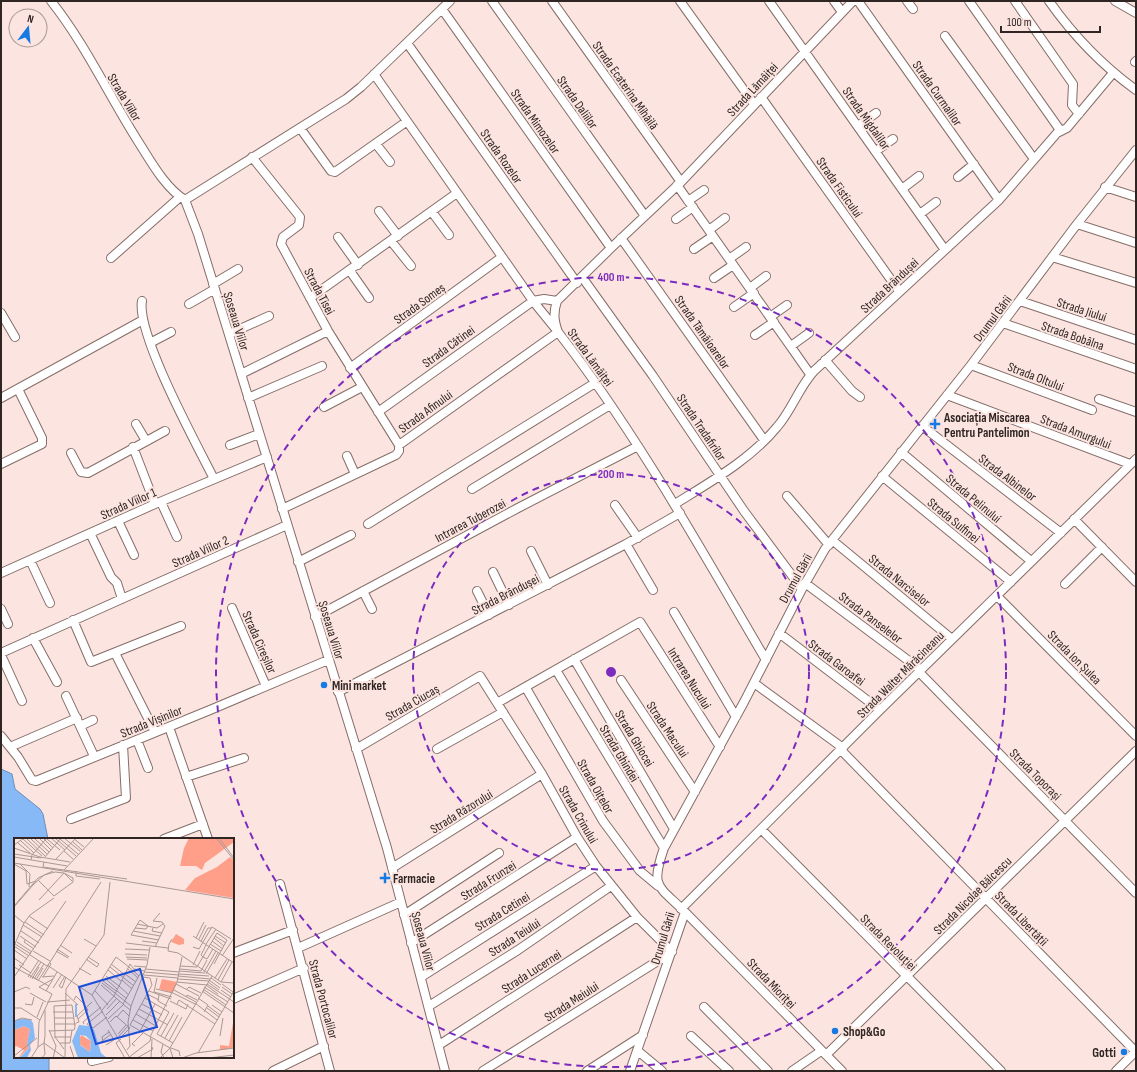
<svg xmlns="http://www.w3.org/2000/svg" width="1137" height="1072" font-family="'Sofia Sans Condensed',sans-serif">
<style>
.water{fill:#88b9f7;stroke:#6d8db7}
.lines{fill:none;stroke-linecap:round;stroke-linejoin:round}
.minor-casing{stroke:#856d68;stroke-width:10}
.minor{stroke:#fff;stroke-width:8}
.ring{fill:none;stroke:#7b2cbf;stroke-width:2;stroke-dasharray:7 5}
.poi-dot{fill:#177ae2;stroke:#fce5e0;stroke-width:1.5}
.labels{text-anchor:middle;stroke-width:4;stroke-linejoin:round;paint-order:stroke}
.street-label{font-size:13px;fill:#2f2523;stroke:#fce5e0}
.poi-label{font-size:13px;font-weight:bold;fill:#2f2523;stroke:#fce5e0;text-anchor:start}
.inset-river{fill:none;stroke:#88b9f7;stroke-width:2}
.inset-road{fill:none;stroke:#aa9894;stroke-width:1}
.view{fill:#1d4ed8;fill-opacity:0.15;stroke:#1d4ed8;stroke-width:2}
.inset-edge{fill:none;stroke:#2f2523;stroke-width:2}
.centre{fill:#7b2cbf;stroke:#fce5e0;stroke-width:2}
.ring-label{font-size:12px;text-anchor:middle;font-weight:bold;fill:#7b2cbf;stroke:#fce5e0;stroke-width:4;stroke-linejoin:round;paint-order:stroke}
</style>
<rect width="100%" height="100%" fill="#fce5e0"/>
<path class="water" d="M1 769 12 774 15 789 40 809 43 814 48 839H15V1057H49V1071H1Z"/>
<g class="lines">
<g class="minor-casing">
<path id="minor" d="M51 1C86 45 110 98 141 146 153 165 166 188 185 200
M492 1 645 216
M552 1 681 182
M680 1 754 104
M769 1 945 250
M834 1 842 12
M858 1 999 200
M907 1 913 9
M969 1 1060 130
M1015 1 1073 84 1072 105 1079 114
M1049 1C1073 35 1103 66 1136 90
M1115 1 1136 13
M442 9 611 248
M945 36 1034 159
M407 43 577 283
M1135 62 1136 61
M374 74 533 301 555 328
M761 97 899 291
M858 126 876 113
M300 128 331 171 335 172 406 122
M376 144 390 162
M876 151 893 139
M252 157 300 217 299 225 283 237 281 244 328 331 399 445
M958 177 974 164
M677 185 810 374
M1105 187 1136 197
M902 189 919 176
M185 200 198 234 387 848 445 1071
M185 200 346 99 361 87 450 1
M688 201 704 190
M379 211 398 236
M432 212 449 235
M920 214 936 202
M676 219 693 207
M1077 224 1136 243
M709 230 725 218
M338 237 358 265
M621 238 764 440
M391 241 411 266
M694 249 713 236
M1052 257 1136 283
M111 258 180 197
M729 259 746 247
M350 271 369 298
M582 277 653 376 744 511 802 589
M714 278 733 265
M213 284 238 269
M750 288 766 276
M310 298 457 193
M142 301C136 334 197 445 214 479
M1020 301 1136 340
M189 304 215 289
M734 307 754 293
M1 313 15 337
M770 317 787 305
M1003 323 1136 369
M229 334 269 316
M755 335 774 322
M150 343 171 332
M791 346 809 333
M825 360 852 391 860 397
M971 365 1092 410
M350 368 502 257
M241 374 328 331
M947 395 1130 464
M1 398 143 320
M248 398 322 366
M1099 399 1136 412
M324 407 362 387
M378 412 533 301 544 299 557 301
M136 424 146 441
M922 426 1061 533
M230 445 259 434
M133 447 155 504
M901 452 1031 561
M71 453 81 472 88 473 165 431
M347 456 355 474
M1 464 42 444V438L18 389
M882 476 1011 582
M472 489 610 405
M787 496 829 545
M161 502 177 537
M675 504C710 482 750 460 777 427 792 410 799 387 814 371L999 200 1057 133 1067 128 1113 73
M615 505 638 538
M282 509 396 455 399 451V445L558 332
M1074 519 1136 582
M118 521 134 555
M368 524 595 383
M90 533 111 577 117 583 122 599
M832 540 952 639
M626 544 653 590
M531 551 548 585
M30 560 50 603
M298 562 351 535
M493 572 509 605
M1 573 155 504 267 457
M805 583 921 670
M1065 584 1102 547
M363 591 372 609
M477 591 489 615
M997 596 1136 736
M232 608 266 686
M1 609 8 624
M674 612 736 717
M315 617 518 508 638 446
M73 620 91 662 181 626
M779 633 880 710
M33 638 57 682
M1 653 287 525
M115 653 155 732
M1 655 22 701
M574 659 674 829
M766 660C700 548 637 434 558 332 554 321 553 313 557 301L611 248 681 182 853 1
M556 670 664 848
M919 672 1136 893
M621 680 695 792
M754 683 843 748
M526 688 603 821 640 871 658 886
M338 692 626 544 680 513
M66 696 94 756
M497 703 640 622 720 747
M80 726 93 720
M169 727 208 839
M1 736 18 757 32 780 36 781 210 710 328 660
M137 740 148 768
M10 747 77 718
M356 749 480 676 542 774 577 837 596 866 637 917 672 952 483 1071
M437 749 503 712
M841 750 1136 1052
M186 777 244 758
M71 819 126 798 123 745
M761 829 1001 1071
M164 839 203 824
M392 868 542 774
M280 884 330 1071
M681 909 880 710 1136 459
M685 912 842 1071
M404 915 499 853
M411 943 577 837
M298 948 401 902
M233 953 293 930
M421 977 596 866
M233 999 304 968
M429 1006 518 950 611 886
M704 1007 768 1071
M691 1036 729 1071
M439 1045 637 917
M638 1051 662 1071
M826 1055 1136 751
M92 1061 109 1057
M273 1071 324 1046
M587 1071 643 1035
M630 1071 685 912C658 885 650 888 664 848L744 702 802 589 825 549 971 365 1077 224 1136 150
M792 1071 821 1051
M1116 1071 1136 1051"/>
</g>
<use href="#minor" class="minor"/>
</g>
<g class="ring">
<circle cx="611" cy="672" r="198"/>
<circle cx="611" cy="672" r="395"/>
</g>
<g class="poi-dot">
<path d="M933 418h4v4h4v4h-4v4h-4v-4h-4v-4h4z"/>
<circle cx="324" cy="685" r="4"/>
<path d="M383 872h4v4h4v4h-4v4h-4v-4h-4v-4h4z"/>
<circle cx="835" cy="1031" r="4"/>
<circle cx="1124" cy="1052" r="4"/>
</g>
<g class="labels">
<g class="street-label">
<text transform="translate(626 85) rotate(55)" y="5">Strada Ecaterina Mihăilă</text>
<text transform="translate(752 89) rotate(-47)" y="5">Strada Lămâiței</text>
<text transform="translate(938 93) rotate(55)" y="5">Strada Curmalilor</text>
<text transform="translate(125 97) rotate(59)" y="5">Strada Viilor</text>
<text transform="translate(578 102) rotate(55)" y="5">Strada Daliilor</text>
<text transform="translate(867 118) rotate(55)" y="5">Strada Migdalilor</text>
<text transform="translate(536 121) rotate(55)" y="5">Strada Mimozelor</text>
<text transform="translate(502 156) rotate(55)" y="5">Strada Rozelor</text>
<text transform="translate(840 187) rotate(55)" y="5">Strada Fisticului</text>
<text transform="translate(889 285) rotate(-43)" y="5">Strada Brândușei</text>
<text transform="translate(320 291) rotate(62)" y="5">Strada Tisei</text>
<text transform="translate(419 303) rotate(-36)" y="5">Strada Someș</text>
<text transform="translate(1082 309) rotate(18)" y="5">Strada Jiului</text>
<text transform="translate(992 318) rotate(-53)" y="5">Drumul Gării</text>
<text transform="translate(237 321) rotate(73)" y="5">Șoseaua Viilor</text>
<text transform="translate(703 332) rotate(55)" y="5">Strada Tămâioarelor</text>
<text transform="translate(1073 335) rotate(19)" y="5">Strada Bobâlna</text>
<text transform="translate(448 346) rotate(-36)" y="5">Strada Cătinei</text>
<text transform="translate(591 357) rotate(54)" y="5">Strada Lămâiței</text>
<text transform="translate(1036 376) rotate(21)" y="5">Strada Oltului</text>
<text transform="translate(425 411) rotate(-36)" y="5">Strada Afinului</text>
<text transform="translate(702 427) rotate(56)" y="5">Strada Tradafirilor</text>
<text transform="translate(1076 431) rotate(21)" y="5">Strada Amurgului</text>
<text transform="translate(1008 477) rotate(37)" y="5">Strada Albinelor</text>
<text transform="translate(974 498) rotate(40)" y="5">Strada Pelinului</text>
<text transform="translate(128 503) rotate(-24)" y="5">Strada Viilor 1</text>
<text transform="translate(470 520) rotate(-28)" y="5">Intrarea Tuberozei</text>
<text transform="translate(954 520) rotate(39)" y="5">Strada Sulfinei</text>
<text transform="translate(200 551) rotate(-24)" y="5">Strada Viilor 2</text>
<text transform="translate(795 578) rotate(-61)" y="5">Drumul Gării</text>
<text transform="translate(900 580) rotate(39)" y="5">Strada Narciselor</text>
<text transform="translate(505 594) rotate(-27)" y="5">Strada Brândușei</text>
<text transform="translate(871 617) rotate(37)" y="5">Strada Panselelor</text>
<text transform="translate(332 630) rotate(73)" y="5">Șoseaua Viilor</text>
<text transform="translate(260 642) rotate(66)" y="5">Strada Cireșilor</text>
<text transform="translate(1075 657) rotate(45)" y="5">Strada Ion Șulea</text>
<text transform="translate(837 662) rotate(37)" y="5">Strada Garoafei</text>
<text transform="translate(900 674) rotate(-45)" y="5">Strada Walter Mărăcineanu</text>
<text transform="translate(690 678) rotate(58)" y="5">Intrarea Nucului</text>
<text transform="translate(412 702) rotate(-30)" y="5">Strada Ciucaș</text>
<text transform="translate(151 721) rotate(-22)" y="5">Strada Vișinilor</text>
<text transform="translate(668 729) rotate(56)" y="5">Strada Macului</text>
<text transform="translate(635 738) rotate(59)" y="5">Strada Ghiocei</text>
<text transform="translate(620 753) rotate(59)" y="5">Strada Ghindei</text>
<text transform="translate(1036 774) rotate(45)" y="5">Strada Toporași</text>
<text transform="translate(596 786) rotate(60)" y="5">Strada Oițelor</text>
<text transform="translate(461 811) rotate(-32)" y="5">Strada Răzorului</text>
<text transform="translate(579 814) rotate(60)" y="5">Strada Crinului</text>
<text transform="translate(488 880) rotate(-32)" y="5">Strada Frunzei</text>
<text transform="translate(972 895) rotate(-45)" y="5">Strada Nicolae Bălcescu</text>
<text transform="translate(502 911) rotate(-32)" y="5">Strada Cetinei</text>
<text transform="translate(1022 918) rotate(46)" y="5">Strada Libertății</text>
<text transform="translate(514 937) rotate(-33)" y="5">Strada Teiului</text>
<text transform="translate(662 938) rotate(-73)" y="5">Drumul Gării</text>
<text transform="translate(424 941) rotate(75)" y="5">Șoseaua Viilor</text>
<text transform="translate(889 942) rotate(45)" y="5">Strada Revoluției</text>
<text transform="translate(531 971) rotate(-33)" y="5">Strada Lucernei</text>
<text transform="translate(772 983) rotate(46)" y="5">Strada Mioriței</text>
<text transform="translate(324 999) rotate(75)" y="5">Strada Portocalilor</text>
<text transform="translate(571 1001) rotate(-33)" y="5">Strada Meiului</text>
</g>
<g class="poi-label">
<text x="944" y="422">Asociația Miscarea<tspan x="944" dy="15">Pentru Pantelimon</tspan></text>
<text x="332" y="690">Mini market</text>
<text x="393" y="883">Farmacie</text>
<text x="843" y="1036">Shop&amp;Go</text>
<text x="1116" y="1057" text-anchor="end">Gotti</text>
</g>
</g>
<g transform="translate(14 838)">
<rect width="220" height="220" fill="#fce5e0"/>
<path d="M175 0H220V4L191 25 188 32 182 28H166L170 10ZM216 19 220 23V60L171 52 181 40 203 29ZM162 96 170 101V106L165 107 157 104ZM148 141 163 144 159 155 145 151ZM220 179V210L206 212V207L215 208ZM10 188 16 191 13 206 15 210 4 220 10 212 2 208 0 210V192ZM67 197 77 203 76 214 64 205Z" fill="#ff9e89"/>
<path d="M4 181H16L19 185 21 200 16 207 17 212 13 220H5L15 210 13 206 16 191 10 188 0 192V184ZM65 187 75 188 80 192 87 215 93 220H64L58 203ZM66 197 72 198 77 203 76 214 66 207Z" fill="#88b9f7" fill-rule="evenodd"/>
<path class="inset-river" d="M62 166V179"/>
<path class="inset-road" d="M12 0 31 18M16 0 33 16M20 0 35 14M25 0 37 12M29 0 39 10M37 0 51 12M41 0 62 18M50 0 66 13M59 0 70 9M202 0 220 22M205 0 220 20M9 1 28 18M33 1 46 12M46 1 64 16M7 3 20 15M59 4 68 12M4 5 16 15M0 7 10 0M0 10 26 19 56 24M50 13 59 21M0 16 27 20M0 19 53 28M31 19 47 0M42 21 62 0M17 22 18 17 33 0M30 24 29 29 113 41M0 25 220 61M0 26 12 33 13 46 22 43M6 26 16 36 15 49M50 32 80 0M62 33V38L86 41M24 42 40 58 59 44V40L50 35M19 47 30 37 41 34 50 35 58 43M25 62 50 35M0 68 24 40 39 33M0 69 19 47M0 77 10 85 16 77 40 60M15 78 34 91M11 84 30 97M123 86 143 90 149 86M9 87 28 99M134 88 126 82 117 97 145 102M121 90 132 91 134 88M139 90 138 93 148 95M7 93 25 105M119 93 146 98M6 98 22 109M179 98 220 125M201 98 212 105M182 100 190 84M200 100 210 108M70 101 82 108M158 101 155 106 154 113 164 115 207 144 220 145M185 101 192 87M11 102 10 104 20 111M128 103 143 105M187 103 194 90H197M198 103 209 111M3 104 18 114M189 104 198 89 217 101M112 105 154 110M1 106 17 116M192 106 202 91M196 106 207 113M46 107 58 115M0 108 10 85M0 108 15 118M141 109 151 88 148 84 139 83 146 75M179 109 185 111 189 104M43 111 55 119M111 111 136 112M0 112 13 121M19 113 36 123M42 113 54 120M111 116 133 117M16 117 33 128M208 118 220 100M112 119 133 120M189 119 193 121 199 111M189 119 187 117 192 107M0 120 10 127M72 121 83 129 85 126 74 119M113 121 133 122M97 126 111 137M5 127 17 135M33 127 78 157 116 220M179 127 186 113M120 128 132 129M166 128 183 129 203 95 213 102 200 126M0 129 35 148M96 129 120 148M115 129 125 138M65 130 77 137M114 131 124 140M131 131 165 134M166 131 187 133 193 122M94 132 107 143M165 133 191 135M130 134 165 137M190 134 202 113M111 136 122 144M165 136 195 138M192 136 204 115M130 137 164 140M51 138 45 148 48 150 52 139M92 138 105 148M164 138 196 141M0 139 52 63M14 139 25 122M28 139 40 138M29 139 37 126 35 124M16 140 27 124M91 140 103 151M143 140 140 154 158 159M197 140 207 147M201 140 213 121M18 141 25 129M20 141 30 126M164 141 195 143M22 142 29 130M108 142 118 151M195 142 206 150M204 142 215 122M24 143 87 44M89 143 102 153M163 144 193 147M194 144 205 152M207 144 218 124M88 145 101 155M162 146 185 158M193 146 220 164M208 146 219 154M87 147 116 172M192 147 204 156M105 148 115 157M190 149 214 164M208 149 218 156M39 150 48 136M142 151 159 155 181 166M173 151 175 149 187 155M189 151 212 167M102 152 113 161M160 152 182 164M207 152 217 159M32 153 43 134M81 153 94 167M135 153 157 161M188 153 220 175M0 154 12 149 16 151M16 155 32 164M51 155 64 167M101 155 117 168M133 156 145 162M78 157 102 119 115 129M145 157 144 163 153 168M100 158 116 126 120 131 131 133M172 159 173 157 183 162M131 160 155 174 143 196 159 205M184 160 194 167 190 174M60 162 62 158 71 167M156 163 172 171 174 166M33 164 56 162M181 165 203 182M11 166 18 167 20 159M109 166 126 136M128 166 148 177M163 166 165 162 201 186M198 167 208 174M40 168 41 199M194 168 206 177M0 170H7L26 182M193 170 205 179M93 171 103 160M125 171 154 187M88 172 100 158M39 174H59M122 176 142 188M92 177 106 163M23 179 29 164M103 179 109 172 115 178M41 180H60M64 181 74 172 72 169M94 181 110 166M119 182 139 193M0 183 8 180 18 182M96 184 102 178 116 190 106 200M62 185 65 184 63 178 78 164M41 186H62M70 186 69 184 87 169M73 186 79 190 93 179M73 186 89 173M116 187 138 147 136 140 129 139M116 187 156 210 159 220M35 192 42 208 39 220M35 193 60 192 61 189 58 167 40 168M126 193 141 166M104 196 112 187M105 198 114 188M147 198 160 175M206 198 209 180M40 199H57M41 199 50 211M136 199 163 144 168 119M151 200 164 177M107 201 102 205 111 220M89 203 88 199 95 194M155 203 168 179M87 204 97 196M30 205 51 220M46 205H56L58 192M149 206 147 214 150 220M92 207 100 202 94 192M56 208 60 220M121 208 118 206 129 195M24 209 25 184 38 156 25 149 39 141M24 209 30 205 31 198V172M157 210 165 213 166 218M113 212 116 208 114 184 117 168 133 127 136 109M184 215 220 153M0 218 23 200M17 220 24 209M28 220 31 216 30 206M51 220 52 151 90 97 96 44M114 220 136 203 137 199M123 220 139 211 138 209M137 220 138 201M146 220 156 210 198 138M168 220 182 215 220 210M195 220 220 217"/>
<path class="view" d="M126 131 143 189 82 206 65 149Z"/>
<rect width="220" height="220" class="inset-edge"/>
</g>
<circle cx="611" cy="672" r="6" class="centre"/>
<g class="ring-label">
<text x="611" y="281">400 m</text>
<text x="611" y="478">200 m</text>
</g>
<rect width="1137" height="1072" fill="none" stroke="#2f2523" stroke-width="4"/>
<g transform="translate(28 28) rotate(16)"><circle r="19" fill="#fce5e0" stroke="#aa9894"/>
<path d="M0-3L7 15L0 10L-7 15Z" fill="#177ae2"/>
<text y="-6" font-size="11" font-weight="bold" text-anchor="middle" fill="#2f2523">N</text>
</g>
<path d="M1001 26v6h99v-6" fill="none" stroke="#2f2523" stroke-width="2"/>
<text x="1007" y="26" font-size="12" fill="#2f2523" stroke="#fce5e0" stroke-width="3" paint-order="stroke">100 m</text>
</svg>
